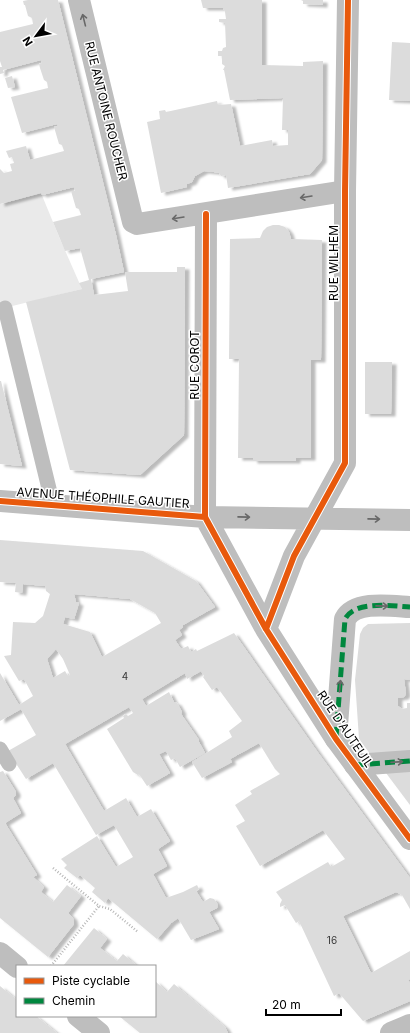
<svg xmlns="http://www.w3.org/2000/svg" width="410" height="1033" font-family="Inter,sans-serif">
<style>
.green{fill:#eaeaea}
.building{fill:#dcdcdc;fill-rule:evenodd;filter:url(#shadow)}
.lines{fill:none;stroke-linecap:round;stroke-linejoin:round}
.path{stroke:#b8b8b8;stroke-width:2.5;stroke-dasharray:1 2;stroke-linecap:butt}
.service{stroke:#bebebe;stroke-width:15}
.minor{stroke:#bebebe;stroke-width:22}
.tertiary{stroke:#bebebe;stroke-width:22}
.quiet{stroke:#00873e;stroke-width:5;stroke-dasharray:10 5;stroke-linecap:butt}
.cycleway-casing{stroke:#fff;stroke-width:8}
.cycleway{stroke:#e8590c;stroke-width:6}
.oneway{stroke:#686868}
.labels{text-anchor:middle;stroke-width:3;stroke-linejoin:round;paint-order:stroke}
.number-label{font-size:10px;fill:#373737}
.street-label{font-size:12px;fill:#000;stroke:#fff}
</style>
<defs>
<filter id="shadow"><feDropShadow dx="4.5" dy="2.5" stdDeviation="1" flood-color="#0004"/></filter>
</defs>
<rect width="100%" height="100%" fill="#fff"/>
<path class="green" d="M41 193 60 239 82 289 0 309V204Z"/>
<path class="building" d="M28 0H58L116 235 124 272 91 279 94 295 128 291 125 272H177V267H185L184 435 140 475 70 470 26 302 82 289 79 283 89 280 80 248 65 251 53 222 81 215 79 209 76 208 71 191H75L74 187 42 195 41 193 0 204V169L4 173 12 171 10 164 14 163 12 157 9 158 6 151 26 146 30 160 64 151 62 145 59 144 54 127 58 126 57 124 22 133 11 97 48 88 47 82 44 80 40 68 39 64 42 63 41 60 3 70 4 73 0 74V67H2L0 61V32L33 24 32 18 28 16 25 5H24L23 1Z
M201 0H262V65L303 66V62L323 61 322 160 310 174 228 188 226 175 221 176 219 173 214 172 204 171 195 176 192 182 187 184V187L161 193 147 122 160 119 159 111 165 110 166 112 217 101 218 105 231 104 240 146 272 140 273 146 288 145V130H282L283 98 230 100 224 70H223L225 66 222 64V56H218V51H222L223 48 226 47 225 23 219 22V19H226L225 12 223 8H203Z
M301 0H323V5L303 4V1Z
M392 42 410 43V101L389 100Z
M12 76 15 87 8 88 5 78Z
M273 225H279L285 227 289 232 291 239 322 240 321 360H311V458H296V461H253V458H238L239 359H229L230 239 260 238 263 231 267 227Z
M365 362H392L391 414H365Z
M0 381H1L22 466 0 464Z
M0 540 143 551 196 581 215 607 183 625V627L179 630 182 635 175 640 181 649 188 646 191 652 196 649 197 651 234 633 319 754 410 878V909L402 895 396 892 343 916 371 973 410 951V979L408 980 410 983V1001L363 1021 339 993 334 996 299 921 296 923 285 905 280 907V904L282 900 276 892 328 862 331 867 345 859 323 830 260 866 236 826 245 821 235 805 252 794 250 791 280 774 275 769 259 743 230 759 232 762 202 778 192 762 232 737 229 731 242 721 217 687 212 690 203 677 204 676 201 671 187 679 185 673 142 699 146 706 169 692 174 702 177 703 182 712 181 714 199 740V742L205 753 180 767 175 758 171 760 166 751 159 754 170 773 147 786 139 774 138 775 133 772 107 729 124 718 123 716 126 714 128 716 133 713 129 707 65 744 104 811 126 798 137 817 151 809 170 841 158 849 167 866 153 874 166 898 183 892 197 885 199 889 196 891 203 902 210 898 214 899 218 905 217 908 209 912 219 929 191 940 178 918 171 923 157 939 108 898 105 903 92 892 95 888 80 875 77 878 64 868 67 865 61 859 97 836 116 867 133 857 114 825 96 835 53 763 26 779 8 751 36 735 21 709 0 721V673L19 705 33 696 24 679 19 681 4 656 11 655 13 622 35 623 43 616 50 594 46 591 45 586 23 584 22 593 15 592 16 583 0 582ZM74 594 130 599 155 613 161 623 102 657 90 632 63 624 65 617 74 619 79 603 76 602ZM56 649 63 659 70 675 68 676 65 671 53 678 47 659Z
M410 623V680L404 679 406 694 404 697 398 698V706L402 709 407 708V703H410V753L371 755 359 739 355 680 360 634 363 628 368 624Z
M3 771 16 792V795L13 798 21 813 5 823 37 875 33 877 44 887 41 892 53 902 67 885 81 896 68 913 73 918 74 924 48 957 0 918V772Z
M410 771V805L386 773Z
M94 928 107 939 100 948 117 961 123 954 137 966H63Z
M155 981 167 992 174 984 225 1027 228 1033H140L119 1016H155Z
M0 986 17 1000V1016H36L57 1033H0Z"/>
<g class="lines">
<path class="path" d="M53 868 99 906 110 909 138 932
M51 966 99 906"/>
<path class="service" d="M5 308 53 505
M0 749 9 764"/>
<path class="minor" d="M79 0 133 222 137 224 345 191
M205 517 206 214
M336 739 345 619C355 600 392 606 410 607
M355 765 410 761
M0 953 17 967
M78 1016 99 1033
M391 1033 410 1025"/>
<path class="tertiary" d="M0 501 205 517 410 520
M205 517 266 629 336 739 410 839
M266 629 294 556 345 463V191L348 0"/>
<path class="quiet" d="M336 737 345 619C355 600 392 606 410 607
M355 765 410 761"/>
<g class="cycleway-casing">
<path id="cycleway" d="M206 214 205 517 266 629 336 739 410 839
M0 501 205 517
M266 629 294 556 345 463V191L348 0"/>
</g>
<use href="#cycleway" class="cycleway"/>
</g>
<defs><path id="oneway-shaft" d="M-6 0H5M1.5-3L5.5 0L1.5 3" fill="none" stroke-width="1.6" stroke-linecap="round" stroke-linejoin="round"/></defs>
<g class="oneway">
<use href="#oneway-shaft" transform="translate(84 20) rotate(-104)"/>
<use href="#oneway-shaft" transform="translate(306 197) rotate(171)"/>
<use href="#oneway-shaft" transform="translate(178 218) rotate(171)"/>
<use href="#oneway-shaft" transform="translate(244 517) rotate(1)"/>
<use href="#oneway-shaft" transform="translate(374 519) rotate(1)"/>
<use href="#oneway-shaft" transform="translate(382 606) rotate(1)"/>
<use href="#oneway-shaft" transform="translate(340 686) rotate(-85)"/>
<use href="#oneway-shaft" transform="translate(397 762) rotate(-4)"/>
</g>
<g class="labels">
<g class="number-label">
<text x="125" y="680">4</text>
<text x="332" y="944">16</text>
</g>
<g class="street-label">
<text transform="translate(106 111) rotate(76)" y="4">RUE ANTOINE ROUCHER</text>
<text transform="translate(334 263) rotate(-90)" y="4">RUE WILHEM</text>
<text transform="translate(195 365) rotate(-90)" y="4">RUE COROT</text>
<text transform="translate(103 498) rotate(4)" y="4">AVENUE THÉOPHILE GAUTIER</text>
<text transform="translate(345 729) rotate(56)" y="4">RUE D'AUTEUIL</text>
</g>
</g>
<rect x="16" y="965" width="140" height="52" fill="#ffffff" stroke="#999999"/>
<rect x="24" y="978" width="20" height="6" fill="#e8590c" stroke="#999999"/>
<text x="52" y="985" font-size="12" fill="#000000">Piste cyclable</text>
<rect x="24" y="998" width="20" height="6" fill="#00873e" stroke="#999999"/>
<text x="52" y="1005" font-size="12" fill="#000000">Chemin</text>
<g transform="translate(36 36) rotate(238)" stroke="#ffffff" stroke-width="3" paint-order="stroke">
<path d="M0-3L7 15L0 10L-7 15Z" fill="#000000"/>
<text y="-6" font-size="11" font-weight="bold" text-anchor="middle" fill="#000000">N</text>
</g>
<path d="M266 1009v6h75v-6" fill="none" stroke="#000000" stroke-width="2"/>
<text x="272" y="1009" font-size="12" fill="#000000" stroke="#ffffff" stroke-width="3" paint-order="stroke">20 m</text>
</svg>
